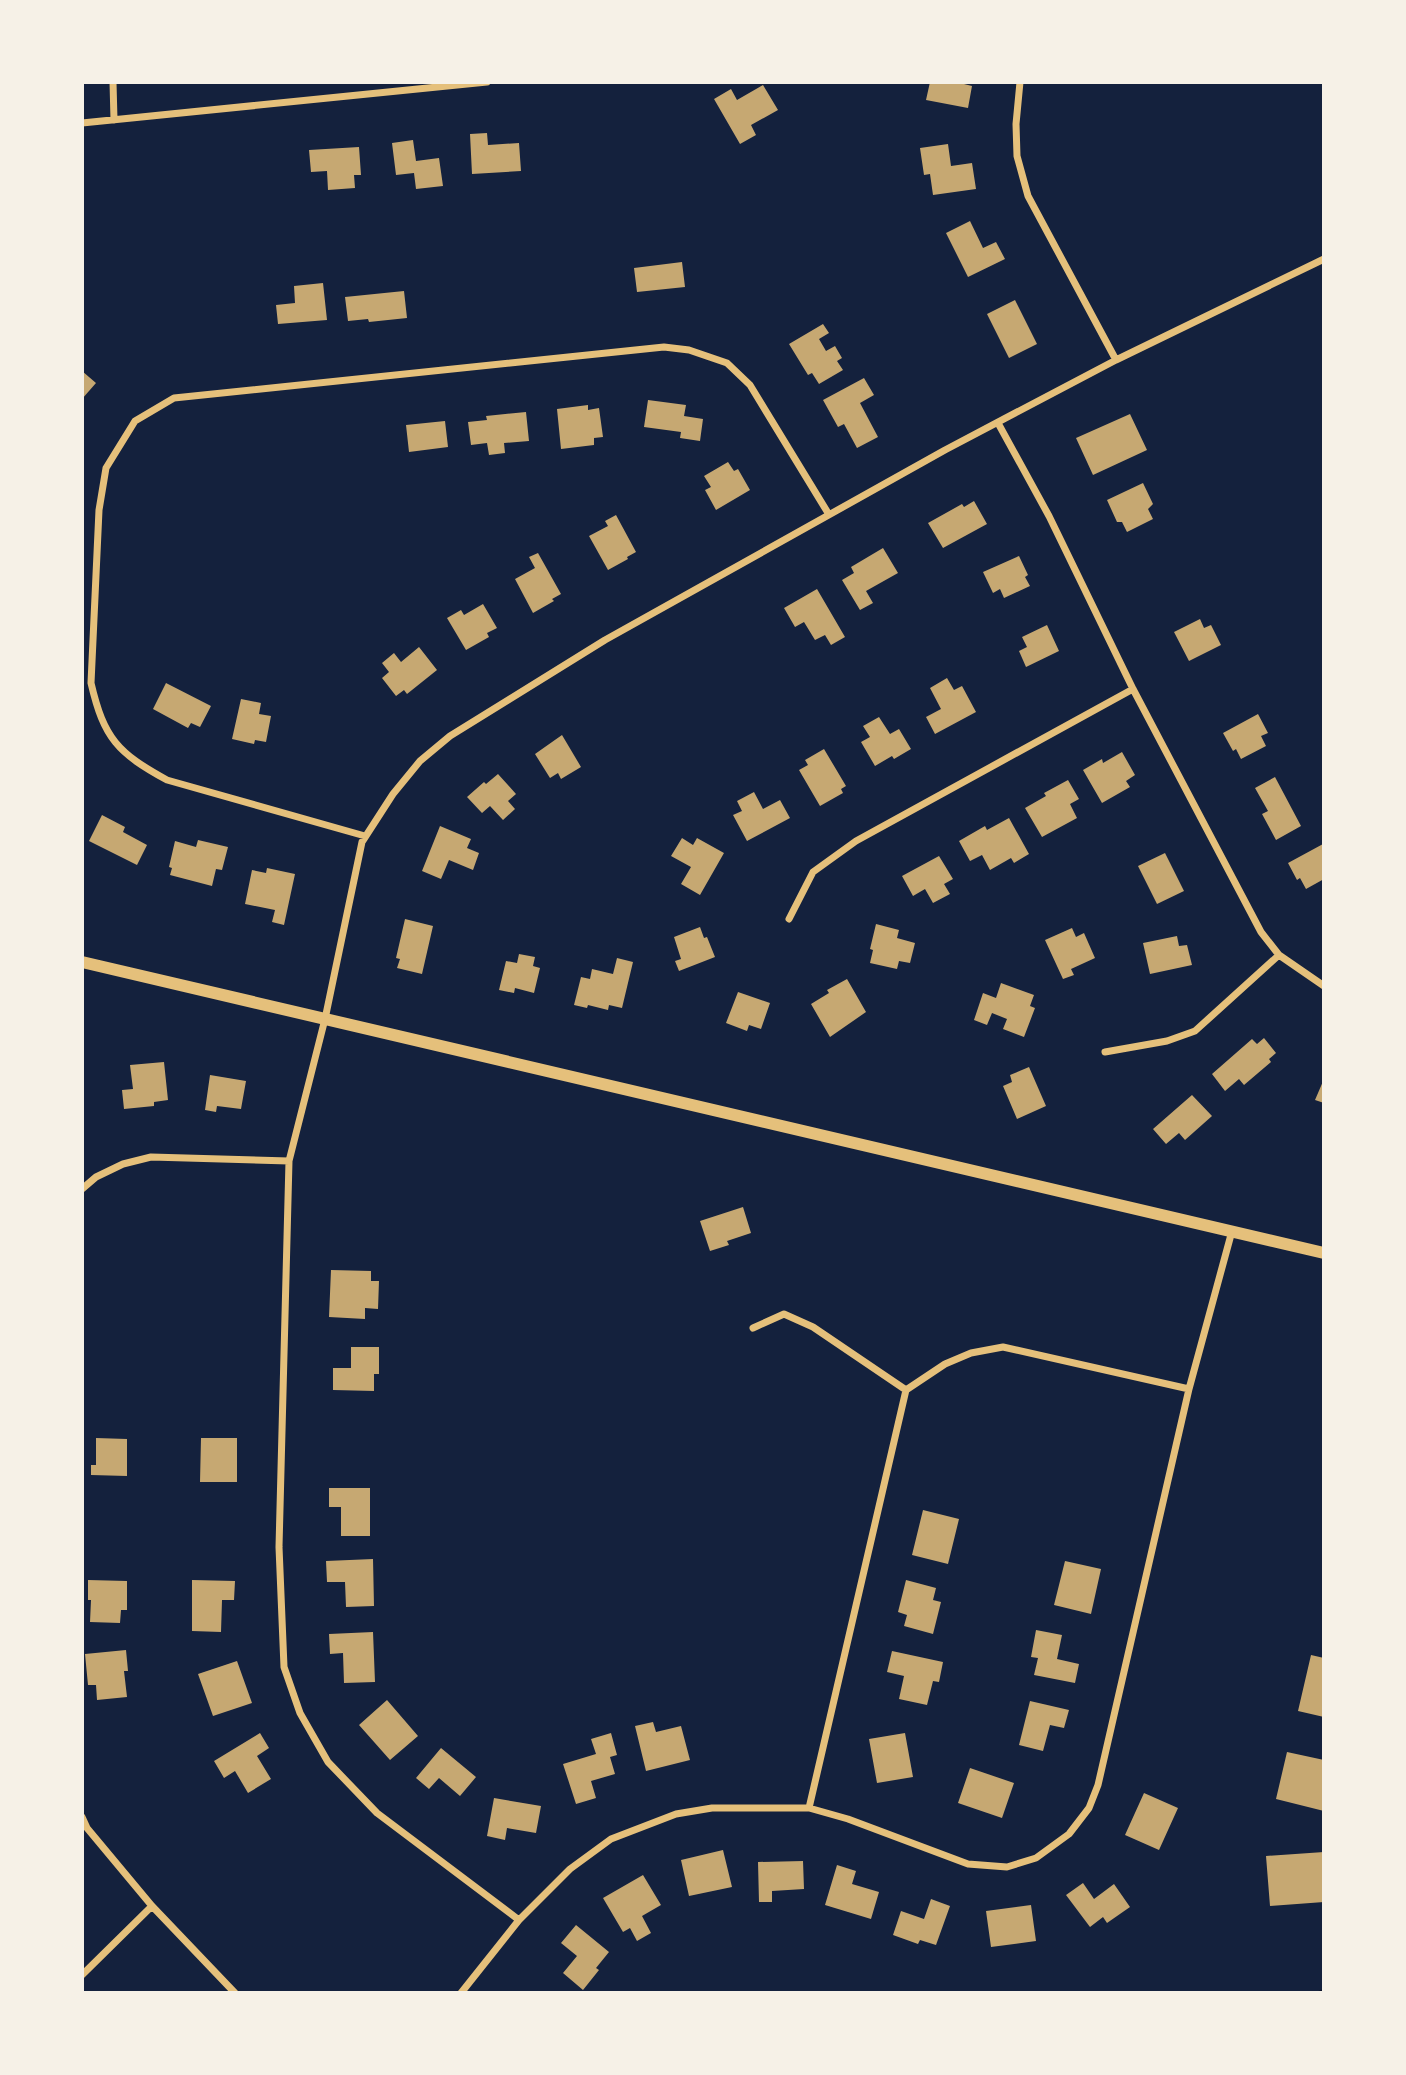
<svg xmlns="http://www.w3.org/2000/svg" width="1406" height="2075" font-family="'Source Sans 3',sans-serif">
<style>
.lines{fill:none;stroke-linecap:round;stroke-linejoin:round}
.stream{stroke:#0b132b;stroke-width:6}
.building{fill:#c6a872}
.minor{stroke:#e5c07b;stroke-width:7}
.primary{stroke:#e5c07b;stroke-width:12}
</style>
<rect width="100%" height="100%" fill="#14213d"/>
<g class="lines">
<path class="stream" d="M1321 1993 1324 1992"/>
</g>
<path class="building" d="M930 82H956L972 86 968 108 926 100Z
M763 85 778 110 751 125 756 135 740 144 714 99 731 89 737 100Z
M487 133 488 145 519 143 521 171 472 174 470 134Z
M413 140 416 161 439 158 443 186 416 189 414 173 396 175 392 143Z
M948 144 951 166 972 163 976 189 933 195 930 174 924 175 920 148Z
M359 147 361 175H354L355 188 328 190 327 171 311 172 309 150Z
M970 221 983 248 996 242 1005 259 968 277 946 233Z
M682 262 685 287 637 292 634 268Z
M323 283 327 320 278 324 276 305 295 303 294 286Z
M404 291 407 318 369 322 368 319 348 321 345 297Z
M1015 300 1037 344 1009 358 987 314Z
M823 324 829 333 819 339 826 351 835 346 842 358 837 361 843 370 819 384 812 373 808 375 789 344Z
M82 371 96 383 82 399Z
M864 378 874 395 860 403 878 437 857 448 844 424 838 427 823 400Z
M648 400 686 405 684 416 703 419 700 441 680 438 681 432 644 427Z
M588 405V410L599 408 603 437 594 438V445L561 449 557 409Z
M526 412 529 441 504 443 505 453 489 455 487 443 471 445 468 422 487 420 486 416Z
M1130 414 1147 450 1093 475 1076 438Z
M445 421 448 447 409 452 406 425Z
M728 462 734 471 738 469 750 490 716 510 705 490 711 487 704 476Z
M1143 483 1153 504 1148 509 1153 519 1127 532 1122 522H1117L1107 500Z
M974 501 987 524 943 548 928 523 962 504 964 507Z
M616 515 636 552 627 557 628 559 608 570 589 536 608 526 605 521Z
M883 548 898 573 866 591 873 603 860 610 842 580 854 573 851 567Z
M538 553 561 594 552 599 554 601 533 613 515 579 535 568 529 557Z
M1019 556 1028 575 1025 577 1030 586 1004 598 1000 589 993 593 983 572Z
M817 589 845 637 831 645 825 635 815 640 804 622 795 627 784 608Z
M483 604 497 628 487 633 489 637 466 650 447 618 461 610 464 615Z
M1200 619 1204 628 1211 625 1221 645 1189 661 1174 632Z
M1047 625 1059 651 1026 667 1019 651 1027 647 1022 637Z
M419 647 437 670 407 694 404 690 396 696 382 678 389 672 382 663 394 653 401 662Z
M947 678 954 690 962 686 976 712 935 734 926 717 941 709 930 688Z
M166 683 211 706 200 727 191 723 188 728 153 709Z
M241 699 261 703 259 714 271 716 266 742 255 740 254 744 232 739Z
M1258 714 1268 733 1261 736 1266 746 1241 759 1236 749 1233 751 1223 733Z
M879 717 890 734 899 729 911 749 894 759 892 756 875 766 861 742 870 737 863 726Z
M562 735 581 767 561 779 558 773 550 778 535 754Z
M824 749 846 786 841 789 843 793 820 806 799 770 808 765 805 760Z
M1122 752 1135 775 1126 781 1130 787 1102 803 1083 770 1102 759 1103 763Z
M498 774 516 794 508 801 515 809 503 820 490 806 482 813 467 797 484 782 486 784Z
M1275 777 1301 826 1276 840 1262 814 1268 811 1255 788Z
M1068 780 1079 799 1070 804 1077 818 1042 837 1025 808 1046 796 1044 793Z
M754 792 763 809 780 800 790 818 747 841 733 815 742 811 737 801Z
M102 815 125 827 123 832 147 845 137 865 89 841Z
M1009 818 1029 854 1014 863 1011 858 990 870 982 855 970 861 959 841 985 826 987 830Z
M440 826 471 839 467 848 479 853 473 870 449 860 441 879 422 871Z
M682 838 693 845 697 838 724 853 700 895 681 884 691 867 671 856Z
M198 840 228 847 222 870 216 869 212 886 170 875 172 868 169 867 175 841 196 847Z
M1323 844 1324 879 1306 889 1300 878 1297 880 1288 863Z
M1165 853 1184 891 1157 904 1138 866Z
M939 856 953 879 944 884 950 894 933 903 925 889 913 896 902 876Z
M267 868 295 874 284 925 272 922 275 910 245 904 252 870 266 873Z
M405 919 433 926 422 974 397 968 400 959 396 958Z
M876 924 899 930 897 938 915 943 910 963 899 961 897 969 870 963 873 950 870 949Z
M700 927 704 938 707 937 715 957 679 971 675 961 681 959 674 937Z
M1072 928 1076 937 1084 933 1095 958 1071 969 1074 975 1063 979 1045 940Z
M1177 936 1179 946 1187 945 1192 965 1150 974 1143 943Z
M519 954 535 957 533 966 540 968 534 993 515 988 514 993 499 990 506 961 517 963Z
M617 958 633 962 622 1008 609 1005 608 1010 588 1005 587 1008 574 1005 581 977 590 979 592 969 613 974Z
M847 979 866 1012 830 1037 811 1004 829 993 827 990Z
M1001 983 1034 995 1030 1006 1035 1008 1024 1037 1003 1029 1007 1019 992 1013 987 1025 974 1020 983 993 996 998Z
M738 992 770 1003 761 1029 749 1025 747 1031 726 1023Z
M1264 1038 1276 1053 1269 1059 1271 1062 1244 1085 1239 1079 1225 1091 1212 1074 1252 1039 1257 1044Z
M164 1062 168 1100 154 1102V1106L124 1109 122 1090 133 1089 130 1065Z
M1029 1067 1046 1106 1017 1119 1003 1086 1012 1082 1010 1075Z
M210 1075 246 1081 241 1109 217 1106 216 1112 205 1110Z
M1324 1079V1103L1315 1100Z
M1192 1095 1212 1116 1185 1140 1179 1133 1166 1144 1153 1129Z
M743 1207 751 1233 727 1241 729 1245 710 1251 700 1221Z
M331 1270 371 1271V1281H379L378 1309 365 1308V1319L329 1317Z
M351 1347H379V1374H374V1391L333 1390V1368H351Z
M96 1438 127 1439V1476L91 1475V1465H96Z
M201 1438H237V1482H200Z
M329 1488H370V1536H341V1507H329Z
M923 1510 959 1519 948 1564 912 1555Z
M373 1559 374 1606 346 1607 345 1582H327L326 1561Z
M1065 1561 1101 1569 1091 1614 1054 1605Z
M88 1580 127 1581V1610H121L120 1623 90 1622 91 1600H88Z
M192 1580 235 1581 234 1600H222L221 1632 192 1631Z
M906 1580 936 1588 933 1600 941 1602 933 1634 904 1626 907 1615 898 1612Z
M1036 1630 1062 1635 1057 1659 1079 1664 1075 1683 1034 1675 1038 1658 1031 1657Z
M373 1632 375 1682 344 1683 343 1653 330 1654 329 1634Z
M126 1650 128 1671H124L127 1697 97 1700 96 1685H88L85 1654Z
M892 1651 943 1662 939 1682 933 1681 927 1705 899 1699 904 1676 887 1672Z
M1311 1655 1324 1658V1717L1298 1711Z
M237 1661 252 1703 213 1716 198 1674Z
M387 1700 418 1736 390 1760 359 1725Z
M1030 1701 1069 1710 1064 1728 1050 1725 1043 1751 1019 1745Z
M653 1722 656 1732 681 1726 690 1760 646 1771 635 1726Z
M260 1733 269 1748 257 1756 271 1779 248 1793 235 1771 224 1778 214 1761Z
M611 1733 617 1755 610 1757 615 1774 591 1781 596 1798 576 1804 563 1764 596 1754 591 1739Z
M905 1733 913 1777 877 1783 869 1739Z
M441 1748 476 1777 460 1796 439 1778 429 1789 416 1778Z
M1287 1752 1324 1760V1811L1276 1799Z
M970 1768 1014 1783 1002 1818 958 1803Z
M1144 1793 1178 1808 1159 1850 1125 1835Z
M494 1798 541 1806 536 1833 507 1828 505 1840 487 1836Z
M723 1850 732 1887 689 1896 681 1860Z
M1324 1852V1902L1270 1906 1266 1856Z
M803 1861 804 1889 772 1891V1902H759L758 1862Z
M837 1865 856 1871 852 1884 879 1892 871 1919 825 1905Z
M643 1875 661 1905 642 1916 651 1933 637 1941 630 1928 623 1932 603 1898Z
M1083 1883 1094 1899 1114 1884 1130 1907 1107 1923 1103 1917 1090 1927 1066 1895Z
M931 1899 950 1906 936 1945 920 1940 918 1944 893 1935 901 1911 924 1919Z
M1031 1905 1036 1941 991 1947 986 1911Z
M576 1925 609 1952 596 1968 599 1970 583 1990 563 1973 577 1956 561 1943Z"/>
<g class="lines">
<path class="minor" d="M113 82 114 120
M1020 82 1016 124 1017 156 1028 196 1116 360
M82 123 487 82
M998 423 1049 516 1133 689 1261 932 1279 955 1324 986
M365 836 167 780C118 753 104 739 91 683L99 510 106 468 135 421 174 398 664 347 689 350 727 363 750 385 828 513
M789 919 813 872 856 841 1133 689
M1105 1052 1167 1041 1195 1031 1279 955
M82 1189 96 1177 123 1164 151 1157 289 1161
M753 1328 784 1314 813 1327 906 1390
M809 1808 906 1390 945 1364 971 1353 1003 1347 1189 1389
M82 1817 87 1828 152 1906 235 1993
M519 1920 377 1813 328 1762 300 1713 284 1667 279 1547 289 1161 325 1019 362 842 393 794 420 761 450 736 605 640 945 450 1116 360 1324 259
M82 1975 152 1906
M461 1993 519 1920 570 1869 611 1839 676 1814 712 1808H809L848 1819 968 1864 1007 1867 1036 1858 1069 1834 1089 1808 1098 1785 1189 1389 1232 1231"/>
<path class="primary" d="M82 962 1324 1253"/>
</g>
<rect width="1406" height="2075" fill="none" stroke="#f6f1e7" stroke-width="168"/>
</svg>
